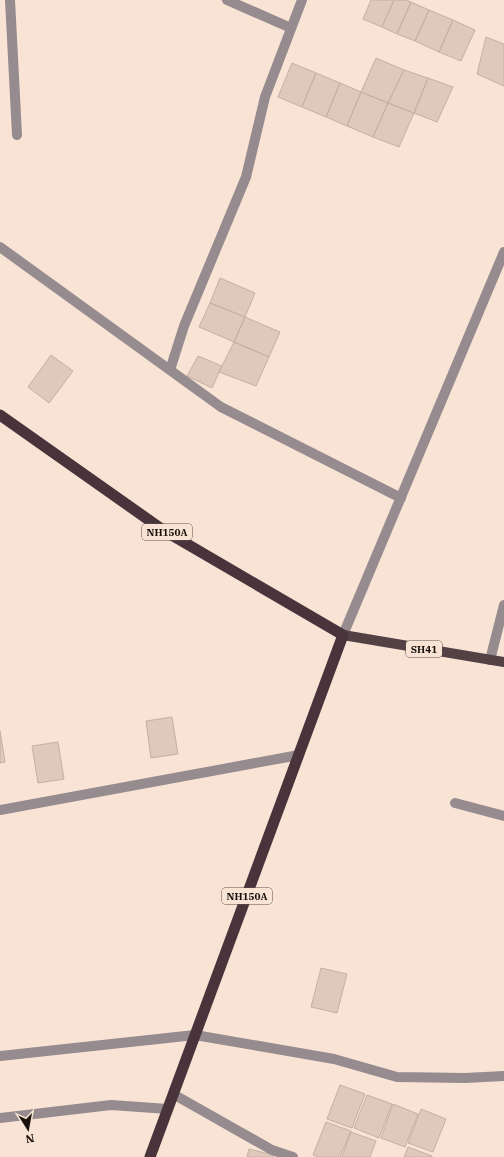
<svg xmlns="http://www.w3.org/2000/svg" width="504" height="1157" font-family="'IBM Plex Serif',serif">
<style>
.building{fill:#dec9bb;stroke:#c4b1a3}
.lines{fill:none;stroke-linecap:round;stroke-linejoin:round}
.service{stroke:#968b8e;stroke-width:10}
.minor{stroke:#968b8e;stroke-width:10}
.tertiary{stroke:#968b8e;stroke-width:10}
.primary{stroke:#534146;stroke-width:10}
.trunk{stroke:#48343a;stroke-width:11}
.labels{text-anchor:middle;stroke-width:3;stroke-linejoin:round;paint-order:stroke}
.shield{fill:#f8e3d5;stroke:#5a4f48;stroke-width:1}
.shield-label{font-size:10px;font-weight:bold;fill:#17100b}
</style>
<rect width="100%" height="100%" fill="#f8e3d5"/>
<path class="building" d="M371 0H394L382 27 363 19Z
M394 0H406L411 2 397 34 382 27Z
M411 2 429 10 415 41 397 34Z
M429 10 453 20 439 52 415 41Z
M453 20 475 30 461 61 439 52Z
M486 37 504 44V86L477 74Z
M376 58 404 70 388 103 361 92Z
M292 63 316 73 302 107 278 97Z
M404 70 428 78 414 113 388 103Z
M316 73 340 83 326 117 302 107Z
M428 78 453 87 437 122 414 113Z
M340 83 361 92 347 126 326 117Z
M361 92 388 103 373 137 347 126Z
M388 103 414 113 399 147 373 137Z
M220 278 255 293 245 317 210 303Z
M210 303 245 317 234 342 199 327Z
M245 317 280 332 269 357 234 342Z
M234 342 269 357 256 386 219 372Z
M51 355 73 371 49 403 28 387Z
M198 356 222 366 212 388 187 376Z
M172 717 178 754 151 758 146 721Z
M0 731 5 762 0 763Z
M58 742 64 779 38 783 32 746Z
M321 968 347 974 337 1013 311 1007Z
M340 1085 365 1094 352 1128 327 1119Z
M367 1095 392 1104 379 1138 354 1128Z
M393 1104 418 1114 405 1147 381 1138Z
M421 1109 446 1119 433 1152 408 1143Z
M326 1122 351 1131 340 1157H319L313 1155Z
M351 1132 376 1141 370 1157H342Z
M408 1147 432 1156V1157H404Z
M249 1149 274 1155 273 1157H247Z"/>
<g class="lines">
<path class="service" d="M227 0 291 28"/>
<path class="minor" d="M10 0 17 135
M0 247 221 407 401 498
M170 370 184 326 246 177 265 97 302 0
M490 660 504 605
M455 803 504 816
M0 810 299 755
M0 1056 195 1035 334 1059 397 1077 465 1078 504 1076
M173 1094 272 1150 293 1157
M0 1118 111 1105 168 1109"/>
<path class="tertiary" d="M343 635 504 252"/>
<path class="primary" d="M343 635 504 662"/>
<path class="trunk" d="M0 415 163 530 343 635 150 1157"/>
</g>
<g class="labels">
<g class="shield">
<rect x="142" y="524" width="50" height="16" rx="3"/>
<rect x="406" y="641" width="36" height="16" rx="3"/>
<rect x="222" y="888" width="50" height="16" rx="3"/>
</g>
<g class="shield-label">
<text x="167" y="536">NH150A</text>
<text x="424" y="653">SH41</text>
<text x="247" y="900">NH150A</text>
</g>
</g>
<g transform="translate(28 1129) rotate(169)" stroke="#f8e3d5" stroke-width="3" paint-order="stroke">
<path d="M0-3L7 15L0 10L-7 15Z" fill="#17100b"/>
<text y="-6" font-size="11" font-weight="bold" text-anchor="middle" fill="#17100b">N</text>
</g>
</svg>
